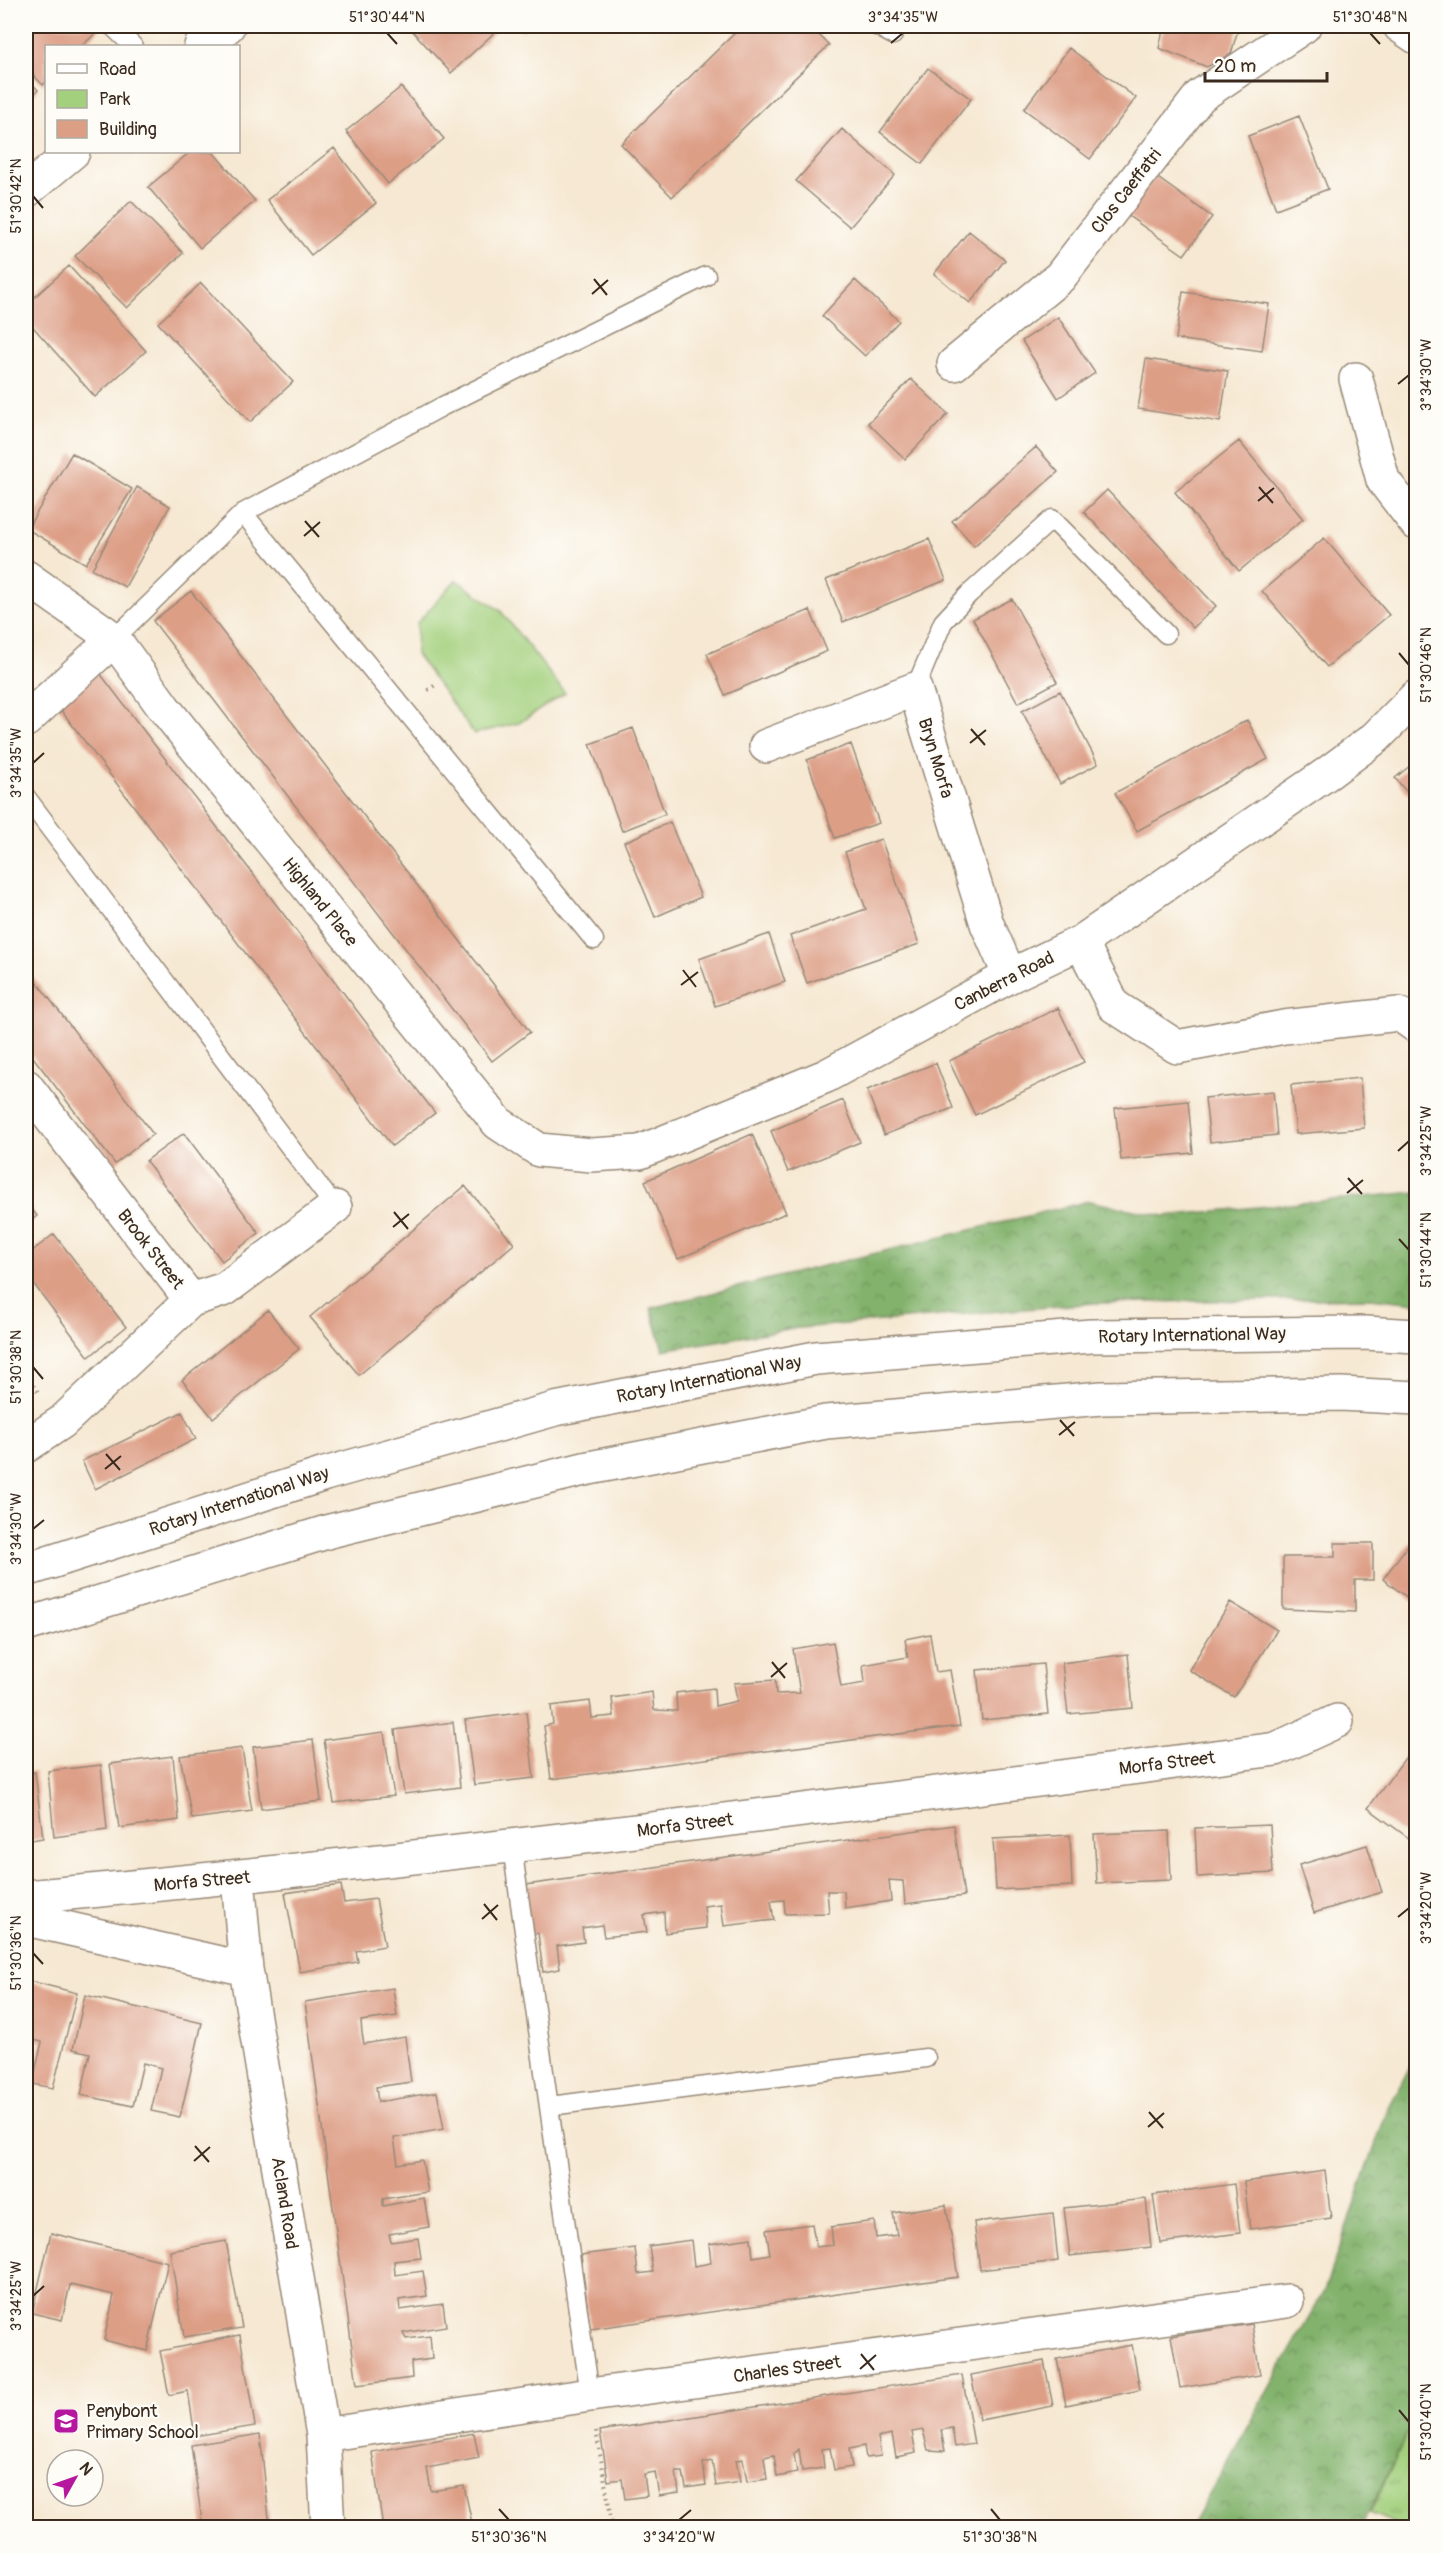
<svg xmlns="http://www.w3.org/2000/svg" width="1442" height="2553" font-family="Pangolin,sans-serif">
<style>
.grass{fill:url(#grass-tufts);stroke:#6f7d4e;stroke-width:1.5}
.forest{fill:url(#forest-crowns);stroke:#5e6e45;stroke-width:1.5}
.park{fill:#a3d07d;stroke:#6f7d4e;stroke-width:1.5}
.building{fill:#dd9e86}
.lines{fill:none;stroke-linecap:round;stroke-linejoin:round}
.service-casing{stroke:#988978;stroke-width:21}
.minor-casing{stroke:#988978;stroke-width:36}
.secondary-casing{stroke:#988978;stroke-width:36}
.primary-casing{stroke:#988978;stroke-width:36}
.path{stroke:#988978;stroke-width:4;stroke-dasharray:1.5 4.5;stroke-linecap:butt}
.service{stroke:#fff;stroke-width:18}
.minor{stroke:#fff;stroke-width:33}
.secondary{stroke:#fff;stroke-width:33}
.primary{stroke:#fff;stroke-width:33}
.ticks{fill:none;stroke:#3b2a1e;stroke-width:2}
.labels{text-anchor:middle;stroke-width:4.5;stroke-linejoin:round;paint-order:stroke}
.street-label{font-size:18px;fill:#3b2a1e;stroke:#fdfcf7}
.poi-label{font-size:18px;fill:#3b2a1e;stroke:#fdfcf7;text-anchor:start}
.neatline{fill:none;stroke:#3b2a1e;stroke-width:2}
.ticks-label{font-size:15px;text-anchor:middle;fill:#3b2a1e}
</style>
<defs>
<pattern id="grass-tufts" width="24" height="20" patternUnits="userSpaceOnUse" patternTransform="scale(1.5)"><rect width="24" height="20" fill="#a3d07d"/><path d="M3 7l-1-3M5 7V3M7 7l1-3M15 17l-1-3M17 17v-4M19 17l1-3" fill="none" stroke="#86a966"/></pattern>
<pattern id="forest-crowns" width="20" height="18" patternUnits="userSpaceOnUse" patternTransform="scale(1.5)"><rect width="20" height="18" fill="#82b26c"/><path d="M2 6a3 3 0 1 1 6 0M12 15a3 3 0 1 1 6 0" fill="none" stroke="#6c9158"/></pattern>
</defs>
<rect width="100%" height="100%" fill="#fdfcf7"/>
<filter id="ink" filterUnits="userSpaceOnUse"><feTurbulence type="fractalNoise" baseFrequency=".0167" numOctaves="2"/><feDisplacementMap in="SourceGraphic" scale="12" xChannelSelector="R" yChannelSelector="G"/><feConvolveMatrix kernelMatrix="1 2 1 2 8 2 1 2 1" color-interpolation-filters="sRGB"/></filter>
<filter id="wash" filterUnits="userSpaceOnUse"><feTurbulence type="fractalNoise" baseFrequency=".008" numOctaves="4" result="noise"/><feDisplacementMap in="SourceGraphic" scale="24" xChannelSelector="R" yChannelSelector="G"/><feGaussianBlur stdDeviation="1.35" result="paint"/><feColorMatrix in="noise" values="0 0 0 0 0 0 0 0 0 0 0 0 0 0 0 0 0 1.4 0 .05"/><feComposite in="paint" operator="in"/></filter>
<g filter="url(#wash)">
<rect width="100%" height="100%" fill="#f6e8d2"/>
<path class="grass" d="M1416 2414V2527H1403L1370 2513Z"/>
<path class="forest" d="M1416 1192V1303L1370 1298 1095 1303 788 1329 663 1350 651 1308 1089 1201 1164 1216Z
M1416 2055V2414L1362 2527H1191L1324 2291 1387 2111Z"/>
<path class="park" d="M456 580 500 610 565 693 519 723 474 734 416 654 417 623Z"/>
<g id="blocks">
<path class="building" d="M26 26H97L100 29 82 46H46V82L43 85 26 68Z
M408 26H491L496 31 451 73Z
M517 26H528L522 31Z
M742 26H810L829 45 672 197 621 144Z
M1164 26H1239L1231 54 1207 67 1159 48Z
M1069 48 1136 98 1090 159 1024 109Z
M928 68 971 99 922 164 880 132Z
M26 77 38 90 26 102Z
M401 87 444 139 388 184 346 131Z
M1299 116 1328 189 1276 209 1248 136Z
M842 129 895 175 850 227 796 181Z
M334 148 376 203 311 255 267 200Z
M190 152H213L255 201 200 248 148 187Z
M1155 176 1212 217 1184 255 1127 215Z
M131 201 183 253 127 308 75 256Z
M969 231 1005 260 970 303 934 274Z
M69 266 146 351 95 397 26 319V305Z
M855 280 899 321 865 356 822 316Z
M201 283 293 382 250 422 158 323Z
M1183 292 1269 304 1262 351 1176 339Z
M1058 317 1095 373 1058 398 1022 341Z
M1146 359 1228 371 1220 422 1138 409Z
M911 379 948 414 905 459 868 423Z
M1239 441 1303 519 1239 571 1175 492Z
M1036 447 1058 472 974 546 952 521Z
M72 453 132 489 86 564 27 529Z
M137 487 170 506 125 587 92 569Z
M1107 490 1216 606 1193 628 1084 512Z
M1324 538 1389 615 1327 667 1262 591Z
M929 539 946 580 843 622 826 580Z
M191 591 530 1032 492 1061 153 621Z
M1012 599 1057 682 1018 703 973 619Z
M810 610 827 651 725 695 707 654Z
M96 668 435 1113 392 1146 54 701Z
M1060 691 1098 764 1060 784 1022 711Z
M1247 720 1268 759 1137 831 1115 793Z
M633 728 665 814 622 831 590 744Z
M851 744 879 823 835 838 807 760Z
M1416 761V803L1395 778Z
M670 822 701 897 655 917 624 842Z
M881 839 919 944 807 983 790 936 866 909 845 852Z
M769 934 785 982 715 1006 699 959Z
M26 968 153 1134 115 1164 26 1048Z
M1058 1008 1084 1062 975 1115 949 1061Z
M936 1063 953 1108 884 1135 867 1090Z
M1360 1078 1364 1128 1296 1134 1291 1085Z
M1273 1091 1277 1135 1210 1142 1205 1098Z
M843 1100 860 1142 788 1172 771 1131Z
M1188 1101 1193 1153 1121 1160 1115 1108Z
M184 1133 259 1233 222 1261 146 1161Z
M752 1134 786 1213 678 1259 645 1181Z
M465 1186 514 1244 359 1375 310 1317Z
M26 1202 37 1216 26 1225Z
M54 1234 126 1327 89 1357 26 1274V1256Z
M268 1310 299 1349 213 1418 182 1380Z
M182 1412 196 1439 95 1489 82 1461Z
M1410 1542 1416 1547V1604L1383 1579Z
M1335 1543H1373V1580H1355V1612L1283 1609V1557H1335Z
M1230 1602 1277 1630 1234 1697 1189 1670Z
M930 1634 936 1672 950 1670 960 1726 551 1779 544 1726 553 1724 551 1706 590 1701 592 1718 614 1716 612 1698 652 1692 654 1710 677 1711 676 1693 714 1688 715 1706 737 1701 734 1683 775 1680 776 1694 800 1693 793 1649 833 1642 841 1687 865 1683 863 1665 908 1657 905 1639Z
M1128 1654 1133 1708 1068 1714 1062 1663Z
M1043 1664 1048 1714 982 1720 977 1670Z
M526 1712 534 1778 474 1785 465 1720Z
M453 1722 460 1787 404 1794 395 1730Z
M384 1732 394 1796 334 1803 324 1740Z
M313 1740 321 1801 261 1809 253 1747Z
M242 1748 252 1811 192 1819 180 1756Z
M1411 1750 1416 1754V1831L1410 1839 1368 1808Z
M173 1756 179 1820 119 1828 110 1764Z
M101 1765 107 1830 54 1837 48 1771Z
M35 1772 43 1838 26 1841V1773Z
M954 1825 964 1896 905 1904 903 1881 889 1880 891 1901 845 1908 844 1891H827L829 1913 785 1914 784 1900 771 1901 774 1920 724 1926 721 1904 704 1906 706 1928 665 1933 664 1912 644 1915 647 1932 604 1937 602 1925 582 1928 584 1942 557 1946 560 1969 543 1972 538 1933 525 1935 519 1886Z
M1270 1825 1273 1873 1197 1877 1195 1828Z
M1169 1831 1171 1880 1097 1883 1094 1834Z
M1070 1835 1072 1886 996 1890 993 1839Z
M1367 1845 1382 1892 1314 1913 1299 1865Z
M341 1885 344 1903 376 1899 385 1946 356 1951 358 1962 300 1972 285 1893Z
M26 1980 77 1993 53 2088 32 2084 42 2042 26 2038Z
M393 1988 397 2016 361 2021 362 2033 364 2044 405 2037 411 2082 376 2087 378 2102 437 2092 444 2129 394 2138 398 2164 422 2160 428 2192 383 2199V2206L424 2198 429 2227 389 2234 391 2242 418 2238 421 2258 394 2261 395 2275 423 2271 427 2296 399 2300 400 2310 443 2304 446 2326 403 2333 406 2339 430 2336 432 2359 411 2362 412 2378 357 2385 305 2002Z
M85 1995 202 2023 180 2117 151 2111 161 2068 143 2063 133 2106 81 2095 90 2053 73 2049Z
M1325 2171 1331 2218 1250 2229 1244 2182Z
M1234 2184 1240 2233 1160 2243 1153 2195Z
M1146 2199 1151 2247 1070 2256 1064 2208Z
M946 2205 958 2277 590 2329 581 2255 635 2248 638 2274 653 2272 649 2246 691 2240 694 2266 711 2263 709 2244 751 2238 753 2257 770 2254 766 2230 812 2224 816 2247 824 2246 833 2245 831 2227 874 2221 876 2238 897 2235 893 2213Z
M1053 2213 1058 2261 980 2270 974 2222Z
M51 2233 168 2262 147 2351 104 2340 114 2295 70 2285 62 2320 32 2313Z
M226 2241 242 2328 184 2337 170 2251Z
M1252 2324 1260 2375 1180 2388 1171 2336Z
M240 2335 255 2426 195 2436 188 2391 169 2395 160 2351Z
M1132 2345 1140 2390 1066 2405 1057 2359Z
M1044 2361 1053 2406 980 2420 971 2375Z
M962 2375 974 2444 955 2447 952 2428 941 2430 945 2451 928 2450 923 2430 912 2432 916 2453 896 2457 892 2434 878 2437 881 2456 866 2458 864 2446 849 2449 852 2467 834 2470 830 2448 822 2449 824 2468 802 2471 799 2449 794 2454 797 2473 777 2477 774 2455 764 2457 767 2479 747 2482 743 2459 736 2460 740 2482 716 2486 712 2461 703 2463 706 2485 686 2488 683 2472H676L679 2493 659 2496 655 2472 644 2474 647 2496 625 2499 622 2479 608 2481 600 2431Z
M474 2433 479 2458 427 2468 431 2491 464 2486 473 2528H383L372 2452Z
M260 2434 270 2528H203L191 2445Z"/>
</g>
</g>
<g filter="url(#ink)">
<use href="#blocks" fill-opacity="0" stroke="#988978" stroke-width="1.5"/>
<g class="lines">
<g class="service-casing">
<path id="service" d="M112 26 133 46
M877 26 893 35
M243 513 594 940
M114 639 243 513 443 406 706 276
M915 689 943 622 969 594 1052 519 1166 634
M26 797 335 1207
M512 1847 590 2395
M550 2106 926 2058"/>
</g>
<g class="minor-casing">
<path id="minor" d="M1400 26 1416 37
M954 364 1060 277 1200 96 1304 26
M1356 379 1383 480 1416 523
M26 577 114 639 164 708 498 1123 539 1150 591 1155 640 1152 826 1076 1010 976 1081 942 1328 773 1375 738 1416 697
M26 720 114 639
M766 746 915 689 987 924 1010 976
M1081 942 1114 1006 1177 1047 1284 1027 1399 1014 1416 1026
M26 1086 191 1300 62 1422 26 1446
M191 1300 225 1289 335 1207
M238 1878 246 1969 323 2435 328 2528
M26 1897C444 1859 860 1803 1276 1749L1337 1721
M26 1919 246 1969
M323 2435 590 2395 1287 2301"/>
</g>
<g class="secondary-casing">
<path id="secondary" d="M201 46 228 26
M26 191 73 152"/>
</g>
<g class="primary-casing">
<path id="primary" d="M26 1570 325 1474 555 1409 816 1358 1091 1336 1365 1333 1416 1336
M26 1625 330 1531 584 1469 826 1422 1102 1398 1341 1394 1416 1398"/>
</g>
<path class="path" d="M428 690 437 684
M26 1376 38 1392
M596 2431 613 2528"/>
<use href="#service" class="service"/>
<use href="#minor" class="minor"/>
<use href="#secondary" class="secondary"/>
<use href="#primary" class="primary"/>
</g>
</g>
<path class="ticks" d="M387 33 397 44M1370 33 1380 44M891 43 903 33M33 196 43 208M594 279 607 295M592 294 608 280M1398 384 1409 375M1259 487 1273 503M1258 501 1274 488M305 521 319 537M304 536 320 522M1399 653 1409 665M971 729 985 745M970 743 986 730M33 763 44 753M683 970 696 987M681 985 698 972M1398 1151 1409 1141M1348 1178 1362 1194M1347 1193 1363 1180M394 1212 408 1229M393 1227 409 1214M1399 1239 1409 1250M33 1367 43 1379M1060 1420 1074 1436M1059 1435 1075 1422M106 1454 120 1470M105 1469 121 1456M33 1529 44 1520M772 1662 785 1678M771 1677 787 1663M484 1904 497 1920M1398 1917 1409 1908M482 1919 498 1905M33 1953 43 1964M1149 2112 1163 2128M1148 2127 1164 2113M195 2146 209 2162M194 2161 210 2147M33 2296 44 2286M861 2354 874 2370M860 2369 876 2355M1399 2410 1409 2422M499 2509 509 2520M991 2509 1000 2520M679 2520 691 2510"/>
<defs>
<g id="school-square" transform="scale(1.35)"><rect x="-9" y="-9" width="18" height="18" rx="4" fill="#b5179e" stroke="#fdfcf7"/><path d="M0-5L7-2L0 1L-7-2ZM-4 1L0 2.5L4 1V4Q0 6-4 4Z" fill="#fff"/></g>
</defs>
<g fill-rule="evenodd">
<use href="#school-square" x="66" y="2421"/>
</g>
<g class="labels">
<g class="street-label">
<text transform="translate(1126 191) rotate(-52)" y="6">Clos Caeffatri</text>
<text transform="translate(936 758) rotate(73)" y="6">Bryn Morfa</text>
<text transform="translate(320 902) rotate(51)" y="6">Highland Place</text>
<text transform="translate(1004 981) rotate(-27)" y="6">Canberra Road</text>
<text transform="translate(151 1249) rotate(52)" y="6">Brook Street</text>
<text transform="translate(1192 1335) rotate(-1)" y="6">Rotary International Way</text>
<text transform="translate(709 1379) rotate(-11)" y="6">Rotary International Way</text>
<text transform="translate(239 1501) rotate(-18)" y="6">Rotary International Way</text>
<text transform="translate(1167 1763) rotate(-7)" y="6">Morfa Street</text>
<text transform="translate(685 1825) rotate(-7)" y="6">Morfa Street</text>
<text transform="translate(202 1881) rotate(-5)" y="6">Morfa Street</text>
<text transform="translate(285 2203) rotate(81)" y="6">Acland Road</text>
<text transform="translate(787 2369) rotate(-8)" y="6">Charles Street</text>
</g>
<g class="poi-label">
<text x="86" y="2417">Penybont<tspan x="86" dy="21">Primary School</tspan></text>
</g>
</g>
<rect width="1442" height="2553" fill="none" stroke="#fdfcf7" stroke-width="66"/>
<rect x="45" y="45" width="195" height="108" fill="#fdfcf7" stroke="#afa8a0" stroke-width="1.5"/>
<rect x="57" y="64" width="30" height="9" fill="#ffffff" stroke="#afa8a0" stroke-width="1.5"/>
<text x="99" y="75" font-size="18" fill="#3b2a1e">Road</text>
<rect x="57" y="90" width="30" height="18" fill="#a3d07d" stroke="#afa8a0" stroke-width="1.5"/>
<text x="99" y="105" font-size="18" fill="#3b2a1e">Park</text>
<rect x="57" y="120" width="30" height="18" fill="#dd9e86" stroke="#afa8a0" stroke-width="1.5"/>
<text x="99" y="135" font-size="18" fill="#3b2a1e">Building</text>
<g transform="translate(75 2478) rotate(50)"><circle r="28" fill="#fdfcf7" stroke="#afa8a0" stroke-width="1.5"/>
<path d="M0-4.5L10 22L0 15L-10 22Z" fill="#b5179e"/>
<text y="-9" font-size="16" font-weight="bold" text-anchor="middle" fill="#3b2a1e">N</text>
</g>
<path d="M1205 72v9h122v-9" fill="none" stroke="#3b2a1e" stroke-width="3"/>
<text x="1214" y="72" font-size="18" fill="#3b2a1e" stroke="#fdfcf7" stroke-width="4.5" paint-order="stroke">20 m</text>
<rect x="33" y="33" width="1376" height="2487" class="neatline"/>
<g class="ticks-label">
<text x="387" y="22">51°30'44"N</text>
<text x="903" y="22">3°34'35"W</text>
<text x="1370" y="22">51°30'48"N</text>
<text transform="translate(16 196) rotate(-90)" y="5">51°30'42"N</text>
<text transform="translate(1426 375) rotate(-90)" y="5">3°34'30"W</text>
<text transform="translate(1426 665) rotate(-90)" y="5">51°30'46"N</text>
<text transform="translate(16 763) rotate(-90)" y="5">3°34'35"W</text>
<text transform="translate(1426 1141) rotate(-90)" y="5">3°34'25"W</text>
<text transform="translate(1426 1250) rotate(-90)" y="5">51°30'44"N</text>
<text transform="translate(16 1367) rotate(-90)" y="5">51°30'38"N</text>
<text transform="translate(16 1529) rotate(-90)" y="5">3°34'30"W</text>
<text transform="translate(1426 1908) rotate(-90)" y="5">3°34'20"W</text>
<text transform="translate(16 1953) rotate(-90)" y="5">51°30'36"N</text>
<text transform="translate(16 2296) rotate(-90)" y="5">3°34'25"W</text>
<text transform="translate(1426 2422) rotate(-90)" y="5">51°30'40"N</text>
<text x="509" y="2542">51°30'36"N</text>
<text x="679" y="2542">3°34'20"W</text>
<text x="1000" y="2542">51°30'38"N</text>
</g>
</svg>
